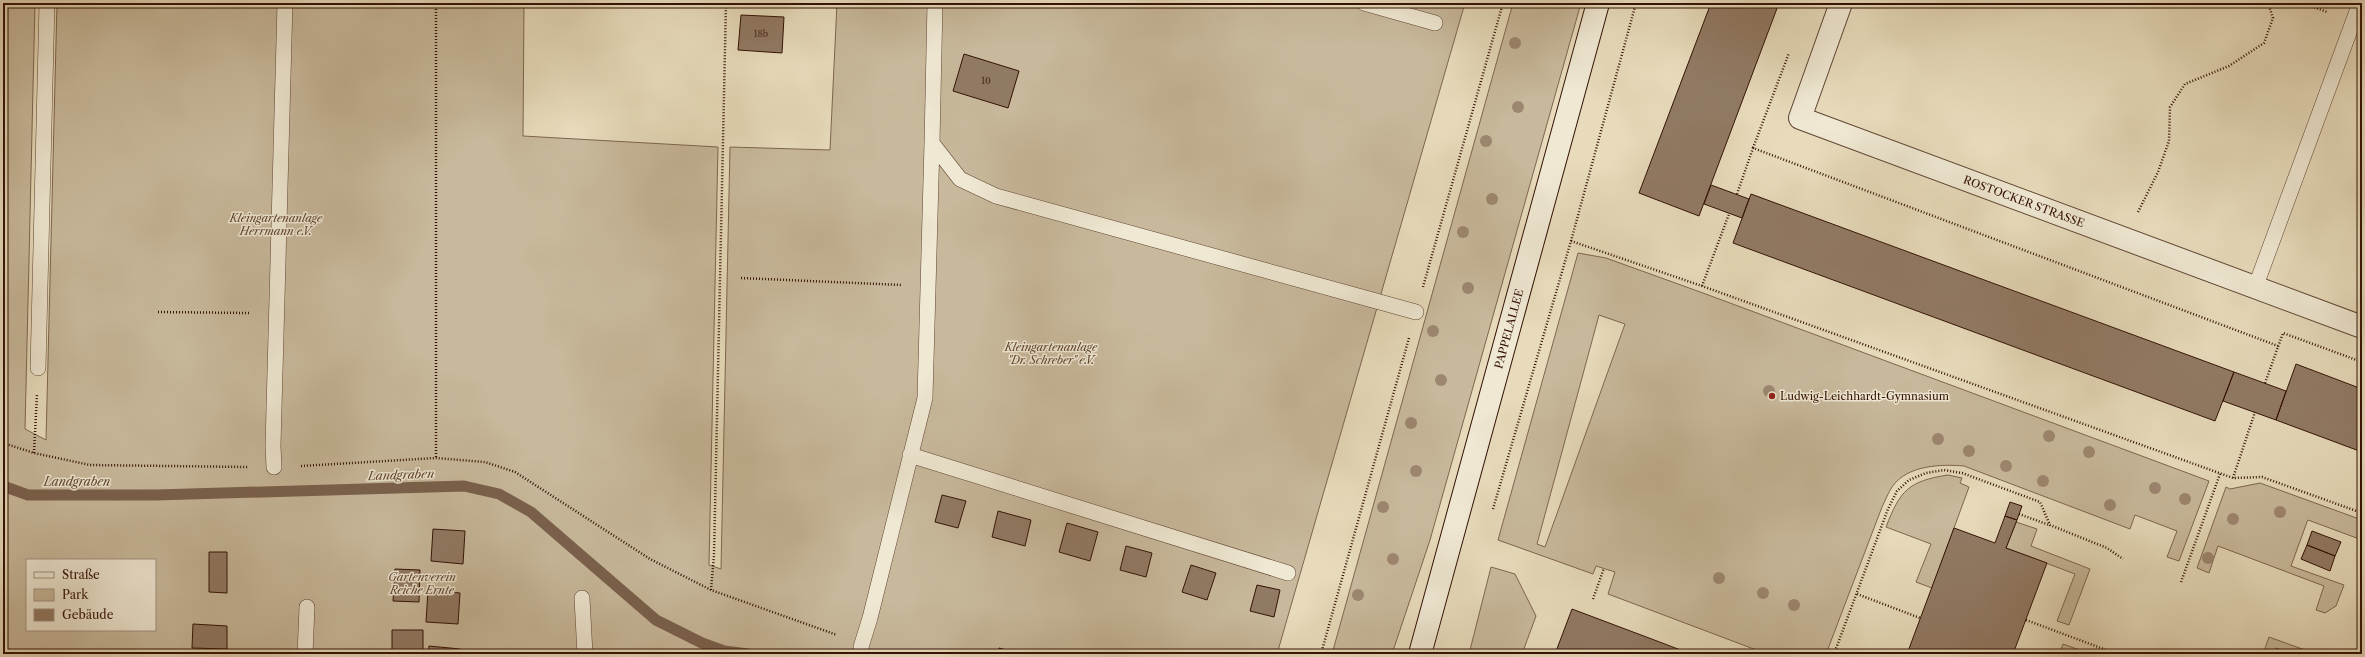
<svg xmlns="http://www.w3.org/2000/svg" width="2365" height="657" font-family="'Libre Caslon Text',serif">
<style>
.green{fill:#c8b99c;stroke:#7e6550;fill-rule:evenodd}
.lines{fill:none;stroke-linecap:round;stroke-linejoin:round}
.stream{stroke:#7a614d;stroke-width:11}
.building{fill:#917a64;stroke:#331105}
.lane-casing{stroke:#604432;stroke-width:16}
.street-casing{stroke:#604432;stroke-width:24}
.secondary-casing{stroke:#331105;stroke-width:24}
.path{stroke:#331105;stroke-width:2.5;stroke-dasharray:1 2;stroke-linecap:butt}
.lane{stroke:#efe8d3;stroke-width:15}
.street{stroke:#efe8d3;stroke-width:22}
.secondary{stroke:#efe8d3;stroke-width:22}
.tree{fill:#9d8770}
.poi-dot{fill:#8f2418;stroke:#efe8d3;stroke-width:1.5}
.labels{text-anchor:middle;stroke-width:3;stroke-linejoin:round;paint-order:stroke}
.number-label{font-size:9px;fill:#4a2b1d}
.street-label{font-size:11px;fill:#331105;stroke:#efe8d3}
.park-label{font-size:11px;font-style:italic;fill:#604332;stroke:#efe8d3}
.poi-label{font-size:11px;fill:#331105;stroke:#efe8d3;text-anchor:start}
.water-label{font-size:12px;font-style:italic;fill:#634635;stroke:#efe8d3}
</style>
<rect width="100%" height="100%" fill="#e7dbbb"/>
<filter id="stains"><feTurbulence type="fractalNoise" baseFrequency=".005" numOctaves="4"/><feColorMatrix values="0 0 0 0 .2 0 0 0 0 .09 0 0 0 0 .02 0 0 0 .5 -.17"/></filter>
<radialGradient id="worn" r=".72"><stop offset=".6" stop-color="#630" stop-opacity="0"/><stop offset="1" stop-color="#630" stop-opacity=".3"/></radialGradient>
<path class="green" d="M3 3H35L25 429 46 440 57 3H524L523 136 718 147 709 565 721 569 730 147 830 150 837 3H1465L1277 654H3ZM27 560H155V630H27Z
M1513 3H1581L1430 540 1392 654H1332Z
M1578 253 1606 258 1703 293 2209 481 2179 561 2167 557 2177 531 2135 515 2130 529 1964 466C1941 464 1907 465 1892 487 1888 493 1885 501 1882 507L1826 654H1767L1608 594 1615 572 1596 566 1593 574 1498 540ZM1599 315 1625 324 1545 547 1537 544Z
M1948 475 1962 478 1960 483 1969 487 1932 588 1916 582 1931 544 1886 527C1900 491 1908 481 1948 475Z
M2260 483 2362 520V540L2308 520 2307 522 2291 566 2344 585 2336 606 2325 613 2316 610 2324 586 2218 546 2209 573 2197 568 2226 487 2230 489Z
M2016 522 2037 529 2031 546 2090 569 2069 625 2057 621 2075 574 2006 548Z
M1491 567 1515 574 1536 616 1522 654H1469Z
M2269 637 2316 654H2292L2276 648 2274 654H2263Z
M2063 644 2091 654H2059Z"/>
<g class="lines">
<path class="stream" d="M3 486 28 495H156L464 486 499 494 531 512 656 620 702 643 724 651 748 654"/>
</g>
<path class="building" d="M1711 3H1779L1699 216 1639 193Z
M741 15 784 17 782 53 738 50Z
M964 54 1019 71 1008 108 953 91Z
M1711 185 1749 199 1742 218 1704 204Z
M1751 194 2234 372 2215 421 1733 243Z
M2296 364 2362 389V452L2276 420Z
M2234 372 2286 391 2276 420 2223 401Z
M942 495 966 501 958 528 935 522Z
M2010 502 2022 506 2017 520 2005 516Z
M998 511 1031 520 1025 546 992 537Z
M2005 516 2017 520 2006 548 2047 563 2013 654H1907L1954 528 1995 543Z
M1067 523 1098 532 1090 561 1059 552Z
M433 529 465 531 463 564 431 561Z
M2312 531 2341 542 2335 556 2307 545Z
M2307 545 2335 556 2330 571 2301 559Z
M1126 546 1152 553 1146 577 1120 570Z
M209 552H227V593L209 592Z
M1191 565 1216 573 1207 600 1182 592Z
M395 569 420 570 419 602 393 601Z
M1257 585 1280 590 1274 617 1250 611Z
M428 590 460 593 458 624 426 622Z
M1572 609 1657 641 1691 654H1555Z
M193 624 227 626V649L192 648Z
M392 630H423V654H392Z
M429 646 460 649V654H428Z
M999 648 1020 654H998Z"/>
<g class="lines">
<g class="lane-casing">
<path id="lane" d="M935 3 932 143 960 179 996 196 1416 312
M1364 3 1435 23
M2255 288 2360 3
M38 368 47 3
M910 455 1288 573
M274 467 273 446 285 3
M582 598 585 654
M861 647 870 618 925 398 932 143
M305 654 307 607"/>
</g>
<g class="street-casing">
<g id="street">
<path id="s1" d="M1841 3 1800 118 2362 327"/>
</g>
</g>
<g class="secondary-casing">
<g id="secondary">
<path id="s2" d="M1420 654 1598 3"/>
</g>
</g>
<path class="path" d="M436 3V458
M2303 3 2327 12
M1753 148 1789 53
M1737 194 1753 148 2278 346
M2138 212 2158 172 2169 141 2170 107 2185 84 2229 66 2264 43 2273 18 2268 3
M1571 241 1702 286 2233 478 2262 477 2362 513
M741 278 902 285
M1702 286 1729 214
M1423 287 1503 3
M158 312 249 313
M2265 383 2283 333 2362 362
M3 443 34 453 90 465 248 467
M34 453 37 394
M301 466 436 458 485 462 515 472 650 559 711 590 837 635
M2233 478 2255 412
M1493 509 1571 241 1636 3
M2019 514 2049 525
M2181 582 2220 474
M711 590 714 555 726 3
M1857 594 1920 618
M1593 599 1604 568
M2026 620 2117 654
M1321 654 1409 338
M1834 654 1888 509 1897 491 1909 480 1926 473 1944 470 1962 473 2040 502 2050 525 2107 548 2123 559"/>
<use href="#lane" class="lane"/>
<use href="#street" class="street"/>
<use href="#secondary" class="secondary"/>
</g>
<g class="tree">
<circle cx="1515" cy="43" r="6"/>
<circle cx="1518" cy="107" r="6"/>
<circle cx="1486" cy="141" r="6"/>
<circle cx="1492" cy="199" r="6"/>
<circle cx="1463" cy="232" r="6"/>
<circle cx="1468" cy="288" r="6"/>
<circle cx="1433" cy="331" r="6"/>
<circle cx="1441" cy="380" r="6"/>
<circle cx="1769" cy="391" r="6"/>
<circle cx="1411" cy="423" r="6"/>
<circle cx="2049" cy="436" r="6"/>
<circle cx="1938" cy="439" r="6"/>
<circle cx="1969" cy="451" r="6"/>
<circle cx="2089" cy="452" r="6"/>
<circle cx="2006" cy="466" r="6"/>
<circle cx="1416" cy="471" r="6"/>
<circle cx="2043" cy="481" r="6"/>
<circle cx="2155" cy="488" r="6"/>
<circle cx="2185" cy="499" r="6"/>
<circle cx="2110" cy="505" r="6"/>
<circle cx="1383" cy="507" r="6"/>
<circle cx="2280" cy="512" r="6"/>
<circle cx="2233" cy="519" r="6"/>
<circle cx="2208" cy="558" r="6"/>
<circle cx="1393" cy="559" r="6"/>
<circle cx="1719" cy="578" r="6"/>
<circle cx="1763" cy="593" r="6"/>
<circle cx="1358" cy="595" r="6"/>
<circle cx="1794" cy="605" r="6"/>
</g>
<circle class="poi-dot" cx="1772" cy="396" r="4"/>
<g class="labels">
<g class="number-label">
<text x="761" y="37">18b</text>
<text x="986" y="84">10</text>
</g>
<g class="street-label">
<text dy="4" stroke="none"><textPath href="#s1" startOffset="361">ROSTOCKER STRASSE</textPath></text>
<text dy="4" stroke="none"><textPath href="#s2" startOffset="337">PAPPELALLEE</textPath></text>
</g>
<g class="park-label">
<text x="276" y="222">Kleingartenanlage<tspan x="276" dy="13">Herrmann e.V.</tspan></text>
<text x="1051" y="351">Kleingartenanlage<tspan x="1051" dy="13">"Dr. Schreber" e.V.</tspan></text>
<text x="422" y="581">Gartenverein<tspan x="422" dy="13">Reiche Ernte</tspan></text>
</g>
<g class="poi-label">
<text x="1780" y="400">Ludwig-Leichhardt-Gymnasium</text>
</g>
<g class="water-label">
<text transform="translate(401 475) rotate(-2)" y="4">Landgraben</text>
<text x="77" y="486">Landgraben</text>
</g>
</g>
<rect width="2365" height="657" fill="none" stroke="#e7dbbb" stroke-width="16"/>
<rect x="4" y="4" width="2357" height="649" fill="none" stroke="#331105" stroke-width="2"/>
<rect x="8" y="8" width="2349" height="641" fill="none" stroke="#331105"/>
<rect x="26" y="559" width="130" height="72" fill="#efe8d3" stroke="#a49281"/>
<rect x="34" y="572" width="20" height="6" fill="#efe8d3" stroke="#a49281"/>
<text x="62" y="579" font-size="12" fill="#331105">Straße</text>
<rect x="34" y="589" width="20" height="12" fill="#c8b99c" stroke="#a49281"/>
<text x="62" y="599" font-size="12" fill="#331105">Park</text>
<rect x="34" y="609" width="20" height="12" fill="#917a64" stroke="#a49281"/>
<text x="62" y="619" font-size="12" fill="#331105">Gebäude</text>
<rect width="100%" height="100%" filter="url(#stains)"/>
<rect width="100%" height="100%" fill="url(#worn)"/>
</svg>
